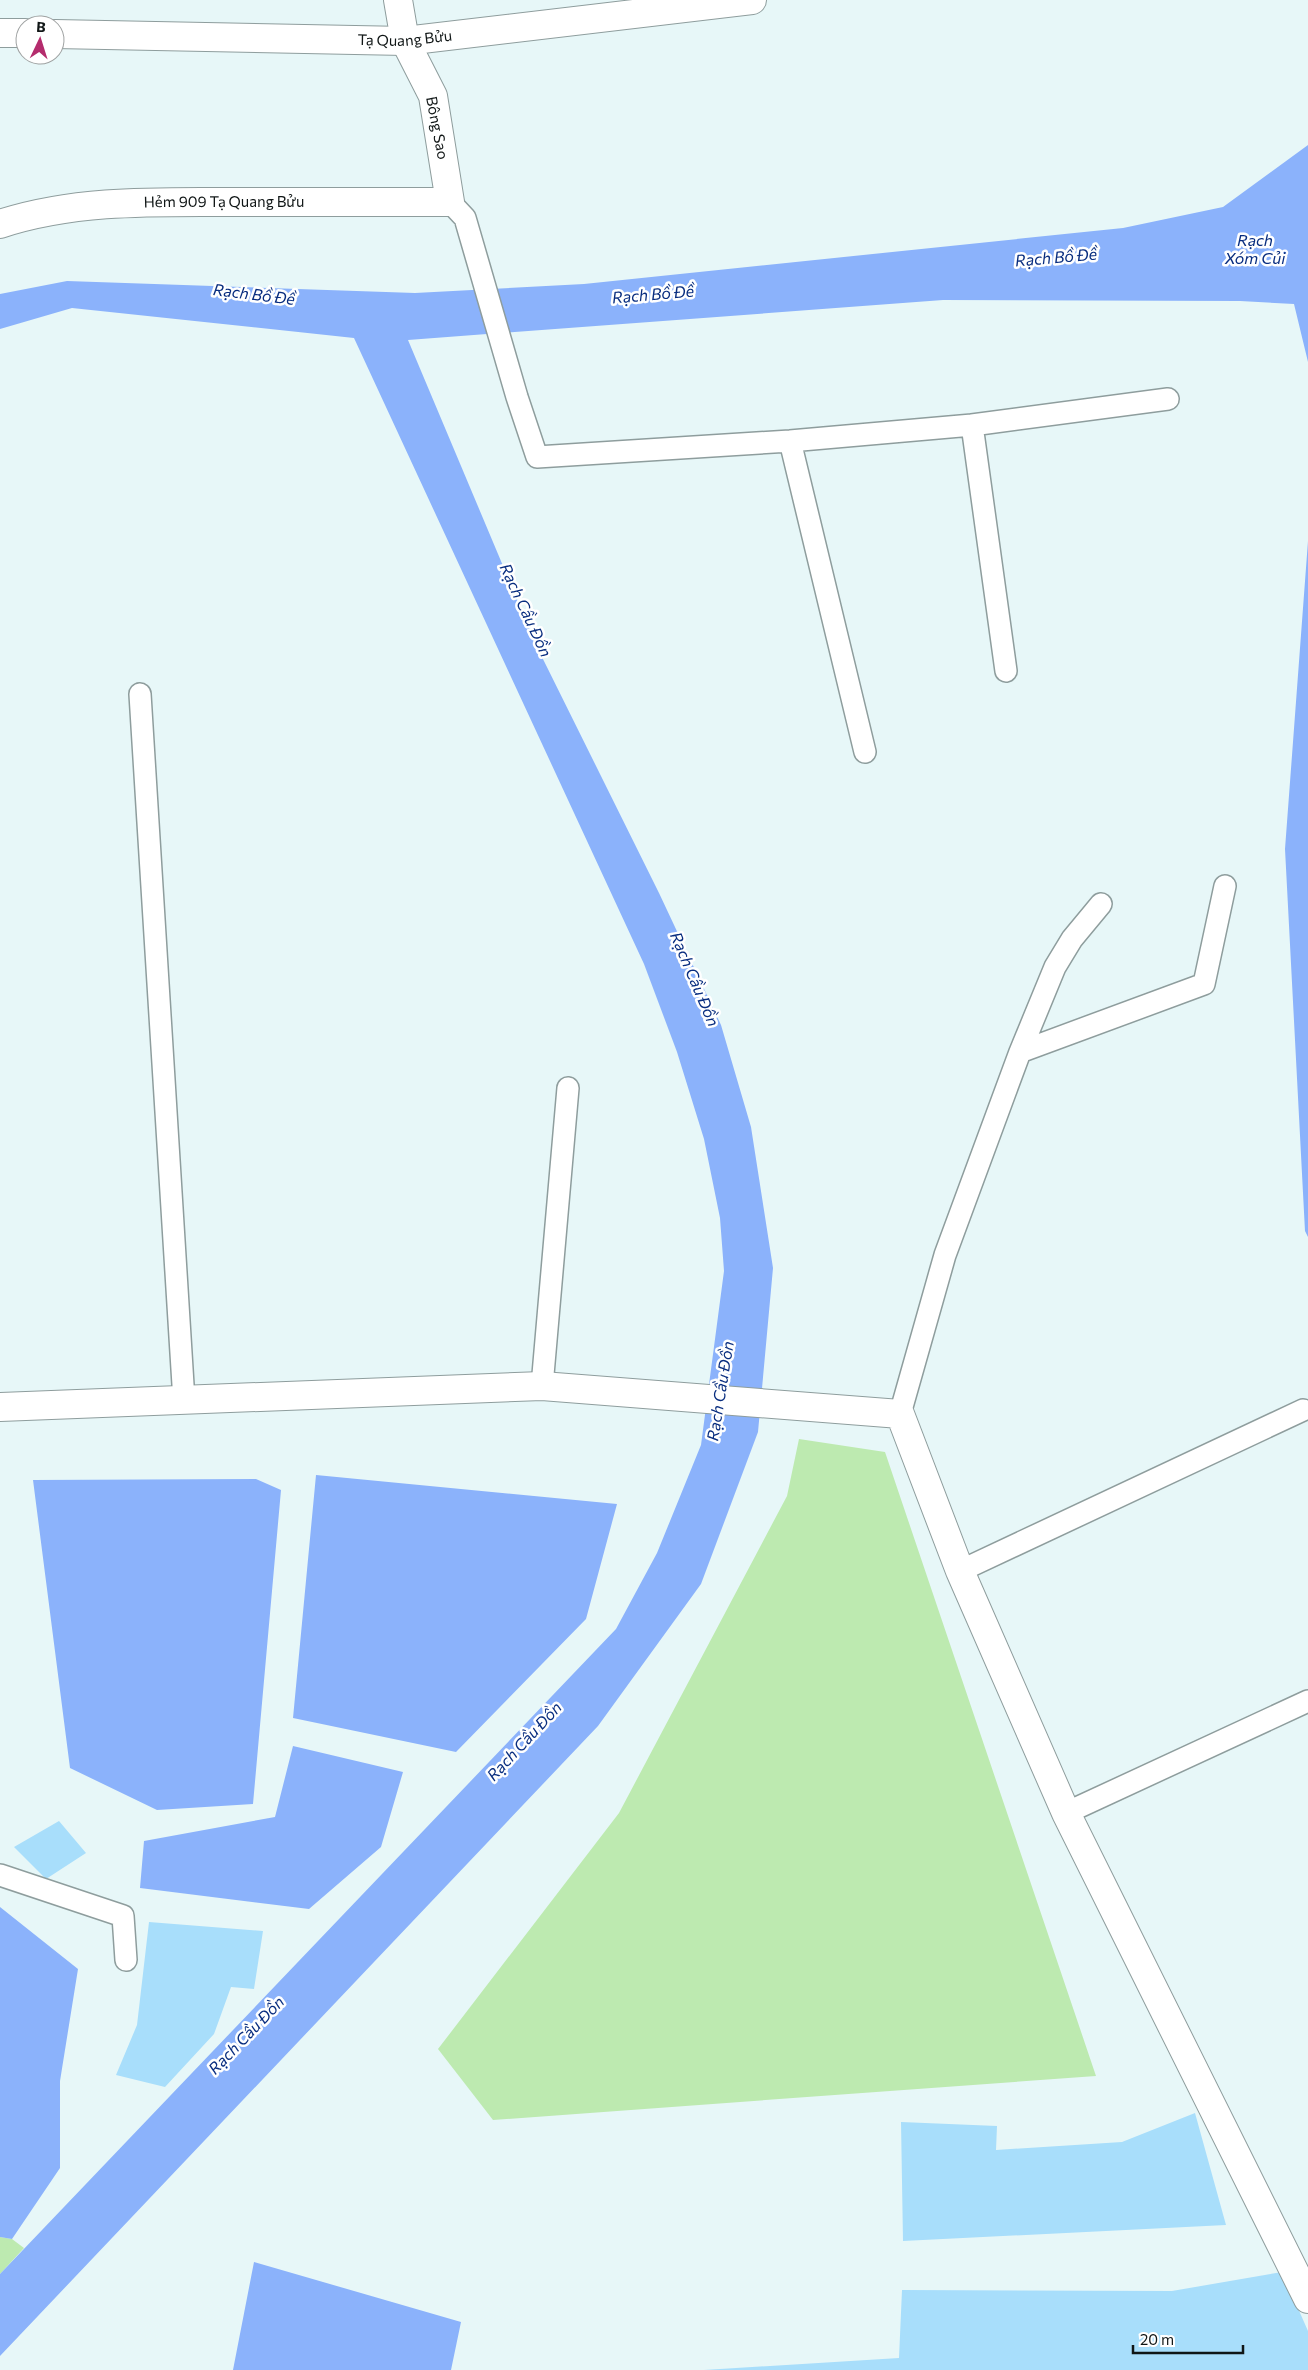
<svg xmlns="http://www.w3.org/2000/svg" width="1308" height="2370" font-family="Commissioner,sans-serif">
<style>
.green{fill:#bdeab0}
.water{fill:#8bb2fb}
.building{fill:#a8defb}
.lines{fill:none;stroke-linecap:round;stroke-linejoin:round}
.lane-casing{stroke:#8e9d9d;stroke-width:24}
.street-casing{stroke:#8e9d9d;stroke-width:30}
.secondary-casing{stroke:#8e9d9d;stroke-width:30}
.lane{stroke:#fff;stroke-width:21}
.street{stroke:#fff;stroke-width:28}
.secondary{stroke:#fff;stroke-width:28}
.labels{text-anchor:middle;stroke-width:5;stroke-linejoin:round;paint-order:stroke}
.street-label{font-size:15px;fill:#101616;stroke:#fff}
.water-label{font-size:16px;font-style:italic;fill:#082d7f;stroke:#fff}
</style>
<rect width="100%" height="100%" fill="#e7f7f8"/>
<path class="green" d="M799 1439 885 1452 1096 2076 493 2120 438 2049 619 1813 787 1496Z
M0 2237 12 2239 24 2248 0 2274Z"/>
<path class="water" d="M1308 145V362L1294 304 1240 301 943 300 408 340 538 649 659 893 721 1025 751 1127 773 1268 758 1432 701 1584 598 1726 0 2356V2274L616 1629 657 1553 701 1445 724 1271 720 1218 704 1139 677 1052 644 964 354 338 72 308 0 329V294L67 281 415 293 584 284 1123 228 1223 207Z
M1308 541V1237L1305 1231 1285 849Z
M316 1475 617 1504 586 1619 456 1752 293 1718Z
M256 1479 281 1490 253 1804 157 1810 70 1768 33 1480Z
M293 1746 403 1772 381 1847 309 1909 140 1888 144 1841 275 1817Z
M0 1907 78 1969 60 2081V2168L12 2239 0 2237Z
M254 2262 461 2322 451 2370H233Z"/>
<path class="building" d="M59 1821 86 1853 46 1879 14 1847Z
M149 1922 263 1931 254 1989 231 1987 214 2034 165 2087 116 2075 137 2025Z
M1195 2113 1226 2225 903 2241 901 2122 997 2126 996 2150 1122 2142Z
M1282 2272 1308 2331V2370H704L899 2358 902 2290 1172 2291Z"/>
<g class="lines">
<g class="lane-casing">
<path id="lane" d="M450 202 465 218 517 397 537 457 790 441 972 425 1168 399
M972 425 1006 671
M790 441 865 752
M140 694 184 1401
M1020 1052 1055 967 1072 939 1101 904
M542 1386 568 1088
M900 1414 945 1255 1020 1052 1204 984 1225 886
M960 1571 1303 1410
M1066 1813 1308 1701
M0 1875 123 1916 126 1960"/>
</g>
<g class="street-casing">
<g id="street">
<path id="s1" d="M0 224C76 199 158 202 237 202 308 202 379 202 450 202L433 96 405 41"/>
<path d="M0 1407 542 1386 900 1414 960 1571 1066 1813 1308 2299"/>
</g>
</g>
<g class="secondary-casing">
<g id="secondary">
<path d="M398 0 405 41"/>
<path d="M0 33H25"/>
<path id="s2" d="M55 34 405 41 752 0"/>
</g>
</g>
<use href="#lane" class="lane"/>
<use href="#street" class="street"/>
<use href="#secondary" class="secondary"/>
</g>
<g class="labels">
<g class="street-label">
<text dy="5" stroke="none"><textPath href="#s2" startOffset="350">Tạ Quang Bửu</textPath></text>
<text transform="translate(437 128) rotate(79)" y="5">Bông Sao</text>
<text dy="5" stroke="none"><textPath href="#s1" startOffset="226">Hẻm 909 Tạ Quang Bửu</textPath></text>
</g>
<g class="water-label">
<text x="1255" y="246">Rạch<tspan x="1255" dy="18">Xóm Củi</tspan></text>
<text transform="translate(1056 257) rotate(-5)" y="6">Rạch Bồ Đề</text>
<text transform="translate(254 294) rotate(7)" y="6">Rạch Bồ Đề</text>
<text transform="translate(653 294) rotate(-5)" y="6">Rạch Bồ Đề</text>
<text transform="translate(526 610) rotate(65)" y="6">Rạch Cầu Đồn</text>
<text transform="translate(695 979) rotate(67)" y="6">Rạch Cầu Đồn</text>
<text transform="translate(720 1391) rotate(-81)" y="6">Rạch Cầu Đồn</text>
<text transform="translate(524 1741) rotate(-47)" y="6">Rạch Cầu Đồn</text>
<text transform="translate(246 2035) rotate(-46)" y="6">Rạch Cầu Đồn</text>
</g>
</g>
<g transform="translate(40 40) rotate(4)"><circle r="24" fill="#ffffff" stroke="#9fa2a2"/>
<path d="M0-4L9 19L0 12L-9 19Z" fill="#b42c6d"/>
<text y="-8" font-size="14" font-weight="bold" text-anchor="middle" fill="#101616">B</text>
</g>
<path d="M1133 2345v8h110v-8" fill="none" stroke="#101616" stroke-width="2.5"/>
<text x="1140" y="2345" font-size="15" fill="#101616" stroke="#ffffff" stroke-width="4" paint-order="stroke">20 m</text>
</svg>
